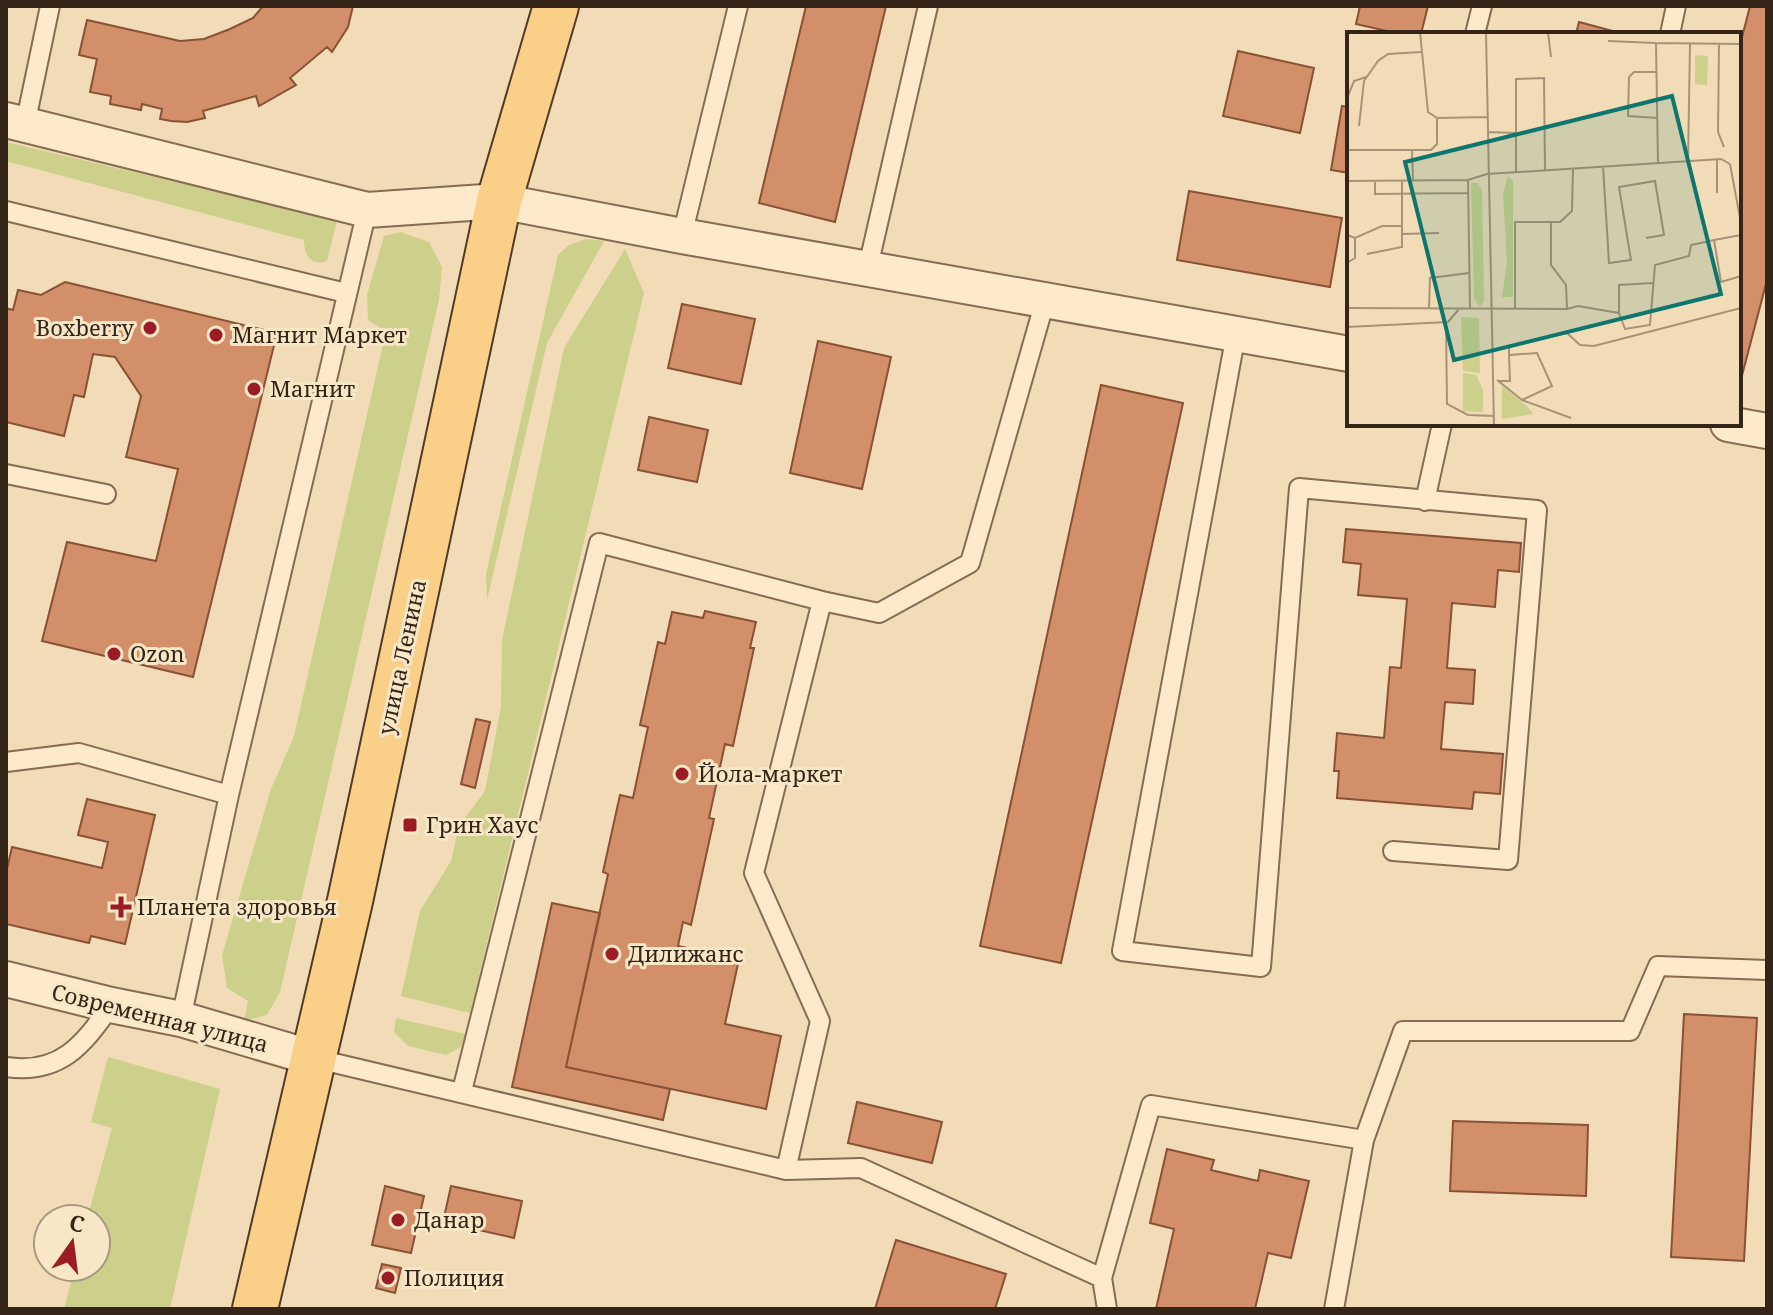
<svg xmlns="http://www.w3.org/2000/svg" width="1773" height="1315" font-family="'Noto Serif',serif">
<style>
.green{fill:#ccd08b}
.building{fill:#d38f69;stroke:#895135;stroke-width:2}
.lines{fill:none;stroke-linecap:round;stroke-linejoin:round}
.service-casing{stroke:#886b52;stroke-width:22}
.minor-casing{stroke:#886b52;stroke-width:38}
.primary-casing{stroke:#553927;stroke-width:48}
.service{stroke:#fceacb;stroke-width:18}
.minor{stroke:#fceacb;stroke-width:34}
.primary{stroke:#fad089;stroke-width:44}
.poi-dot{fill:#9c1c26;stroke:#f8e7c7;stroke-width:3}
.labels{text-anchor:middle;stroke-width:6;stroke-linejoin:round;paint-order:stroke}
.poi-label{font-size:22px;fill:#352518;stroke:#f8e7c7;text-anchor:start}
.street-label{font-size:22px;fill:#352518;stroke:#f8e7c7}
.inset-road{fill:none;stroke:#a69377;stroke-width:2}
.view{fill:#0f766e;fill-opacity:0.15;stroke:#0f766e;stroke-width:4}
.inset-edge{fill:none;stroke:#352518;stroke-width:4}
</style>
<rect width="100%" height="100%" fill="#f1dcb7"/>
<path class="green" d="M6 142 337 220 327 261C310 266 304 255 304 240L6 161Z
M400 232 429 242 442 267 439 300 280 992 267 1015 244 1021 248 1001 227 988 222 955 271 789 294 736 386 331 368 320 367 295 384 236Z
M586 239 604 241 547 343 487 600 486 574 558 255 569 245Z
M625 249 644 293 470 1013 401 996 420 911 451 861 459 826 485 791 501 706 502 640 564 348Z
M396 1018 466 1034 461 1047 446 1055 408 1046 394 1032Z
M108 1057 220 1089 170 1309H64L75 1267H96V1219H87L112 1128 91 1122Z"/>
<path class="building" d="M263 6H353L348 27 332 52 327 47 290 78 296 85 259 106 256 96 203 111 205 118 187 122 171 121 160 119 162 109 142 104 141 110 110 104 111 96 90 92 97 59 79 55 87 20 180 41 204 39 230 29 253 18Z
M806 6H886L835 222 759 203Z
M1360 6H1428L1421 34H1400L1356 24Z
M1750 6H1767V280L1739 387V49Z
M1579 22 1624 34H1576Z
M1238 51 1314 68 1300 133 1223 116Z
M1342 106 1349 107V173L1331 170Z
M1189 191 1342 218 1330 287 1177 260Z
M65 282 277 333 193 677 42 641 67 542 156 561 178 469 126 457 141 396 115 357 93 354 84 397 74 395 64 436 6 422V308L13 310 18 290 41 295Z
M682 304 755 319 741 384 668 368Z
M818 341 891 357 862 489 790 473Z
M1101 385 1183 403 1061 963 980 946Z
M649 417 708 430 697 482 638 470Z
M1346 529 1521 543 1519 572 1498 570 1495 607 1452 603 1447 668 1475 670 1473 704 1445 702 1441 749 1503 754 1500 794 1474 792 1472 809 1337 798 1339 771H1334L1337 733 1384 738 1390 667 1401 668 1407 599 1358 595 1361 564 1343 562Z
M705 611 756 622 750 648H754L733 746 725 744 709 818 714 819 691 925 683 922 678 946 739 959 725 1024 781 1036 766 1109 566 1067 608 874 603 872 620 795 633 798 648 727 640 725 658 642 665 644 672 612 703 618Z
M476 719 490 722 475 788 461 784Z
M87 799 155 815 125 944 91 936 89 943 6 924V873L12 847 102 868 108 842 78 835Z
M552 903 600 913 566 1067 670 1089 663 1120 512 1087Z
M1684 1014 1757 1018 1744 1261 1671 1257Z
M857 1102 942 1122 932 1163 848 1143Z
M1453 1121 1588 1125 1586 1196 1450 1191Z
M1167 1149 1214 1160 1211 1170 1258 1181 1260 1170 1309 1181 1291 1258 1268 1253 1255 1309H1156L1174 1229 1150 1223Z
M385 1186 424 1196 411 1253 372 1245Z
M451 1186 522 1201 514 1238 443 1222Z
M896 1240 1006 1274 995 1309H875Z
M382 1264 401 1268 395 1293 376 1288Z"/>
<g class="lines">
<g class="service-casing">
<path id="service" d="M1475 34 1482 6
M1670 34 1676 6
M25 125 50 6
M6 211 346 293
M682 236 738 6
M868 267 928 6
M1236 334 1122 951 1261 967 1299 488 1537 510 1508 860 1393 851
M6 474 106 494
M1425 501 1442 424
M6 762 79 753 229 795
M181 1019 229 795 367 210
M313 1058 786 1170 820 1021 754 873 822 601 879 613 970 563 1045 301
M6 1067C59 1075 83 1046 111 1005
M462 1091 599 543 822 601
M786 1170 861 1168 1102 1278 1151 1105 1364 1140
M1102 1278 1107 1309
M1334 1309 1364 1140 1403 1031H1630L1658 966 1767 970"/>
</g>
<g class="minor-casing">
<path id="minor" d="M6 120 367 210 499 201 682 236 1349 354
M1728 424 1767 431
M6 979 111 1005 181 1019 313 1058"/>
</g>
<g class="primary-casing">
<path id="primary" d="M255 1309 350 901 499 201 556 6"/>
</g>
<use href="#service" class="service"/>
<use href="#minor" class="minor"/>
<use href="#primary" class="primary"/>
</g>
<g class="poi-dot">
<circle cx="150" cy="328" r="8"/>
<circle cx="216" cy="335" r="8"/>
<circle cx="254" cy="389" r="8"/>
<circle cx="114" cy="654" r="8"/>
<circle cx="682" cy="774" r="8"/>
<rect x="402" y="817" width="16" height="16" rx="4"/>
<path d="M117 895h8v8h8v8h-8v8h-8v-8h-8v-8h8z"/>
<circle cx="612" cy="954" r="8"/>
<circle cx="398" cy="1220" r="8"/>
<circle cx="388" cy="1278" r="8"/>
</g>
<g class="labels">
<g class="poi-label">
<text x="134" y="336" text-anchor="end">Boxberry</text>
<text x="232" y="343">Магнит Маркет</text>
<text x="270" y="397">Магнит</text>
<text x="130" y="662">Ozon</text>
<text x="698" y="782">Йола-маркет</text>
<text x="426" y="833">Грин Хаус</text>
<text x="137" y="915">Планета здоровья</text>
<text x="628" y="962">Дилижанс</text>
<text x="414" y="1228">Данар</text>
<text x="404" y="1286">Полиция</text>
</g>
<g class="street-label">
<text transform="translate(402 657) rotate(-78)" y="8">улица Ленина</text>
<text transform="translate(160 1018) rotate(14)" y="8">Современная улица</text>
</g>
</g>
<g transform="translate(1347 32)">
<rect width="394" height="394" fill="#f1dcb7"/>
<path d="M348 23 361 24 360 53 348 52ZM161 144 166 150V265H155L160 231 156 161ZM124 151H131L135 159 137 269 133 275 127 266ZM114 285 132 286 133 341 116 339ZM116 341 129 343 136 358V380L116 379ZM155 354 181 375 186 382 155 387Z" fill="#ccd08b"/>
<path class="inset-road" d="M73 0 81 80 90 86M139 0 147 394M201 0 204 25M261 9 309 11M372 13 371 100 377 115M310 40H287L282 45 281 84 311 86M0 66 7 49 19 45M12 94 17 49 31 29 41 22 74 20M141 100 169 101M0 118H84L90 112V86L141 85M65 119 66 148M370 127V161M341 129 343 12M311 131 309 11 394 12M383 132 394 191M256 134 262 231 284 228 272 155 308 149 317 203 299 206M169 140V47L197 46 198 138M28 148V162L121 161M121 148 123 277M0 149 121 148 140 142 374 127 383 132M55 202 92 201M0 203 8 206 35 194H55M367 208 394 203M20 222 55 215V148M0 231 8 226V206M0 276 220 277 219 253 204 233V190H213L225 179 226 136M82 277 83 246 122 241M168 277V190H204M220 277 231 274 272 281V253L306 251M272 281 278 297 303 293 308 233 342 224 344 213 367 208 374 250 394 244M99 291 100 372 121 383 147 384M0 295 101 290 112 277M162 323V314L220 301 233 313 247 314 394 276M150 348 175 368 224 386M151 349H163L162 323 190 321 205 354 175 368"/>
<path class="view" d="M325 64 374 262 107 328 58 130Z"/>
<rect width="394" height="394" class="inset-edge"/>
</g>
<rect width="1773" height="1315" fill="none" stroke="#352518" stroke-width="16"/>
<g transform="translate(72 1243) rotate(14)"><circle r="38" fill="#f8e7c7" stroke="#aa9981" stroke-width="2"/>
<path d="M0-6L14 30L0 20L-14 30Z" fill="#9c1c26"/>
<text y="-12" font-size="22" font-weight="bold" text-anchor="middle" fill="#352518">С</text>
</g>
</svg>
